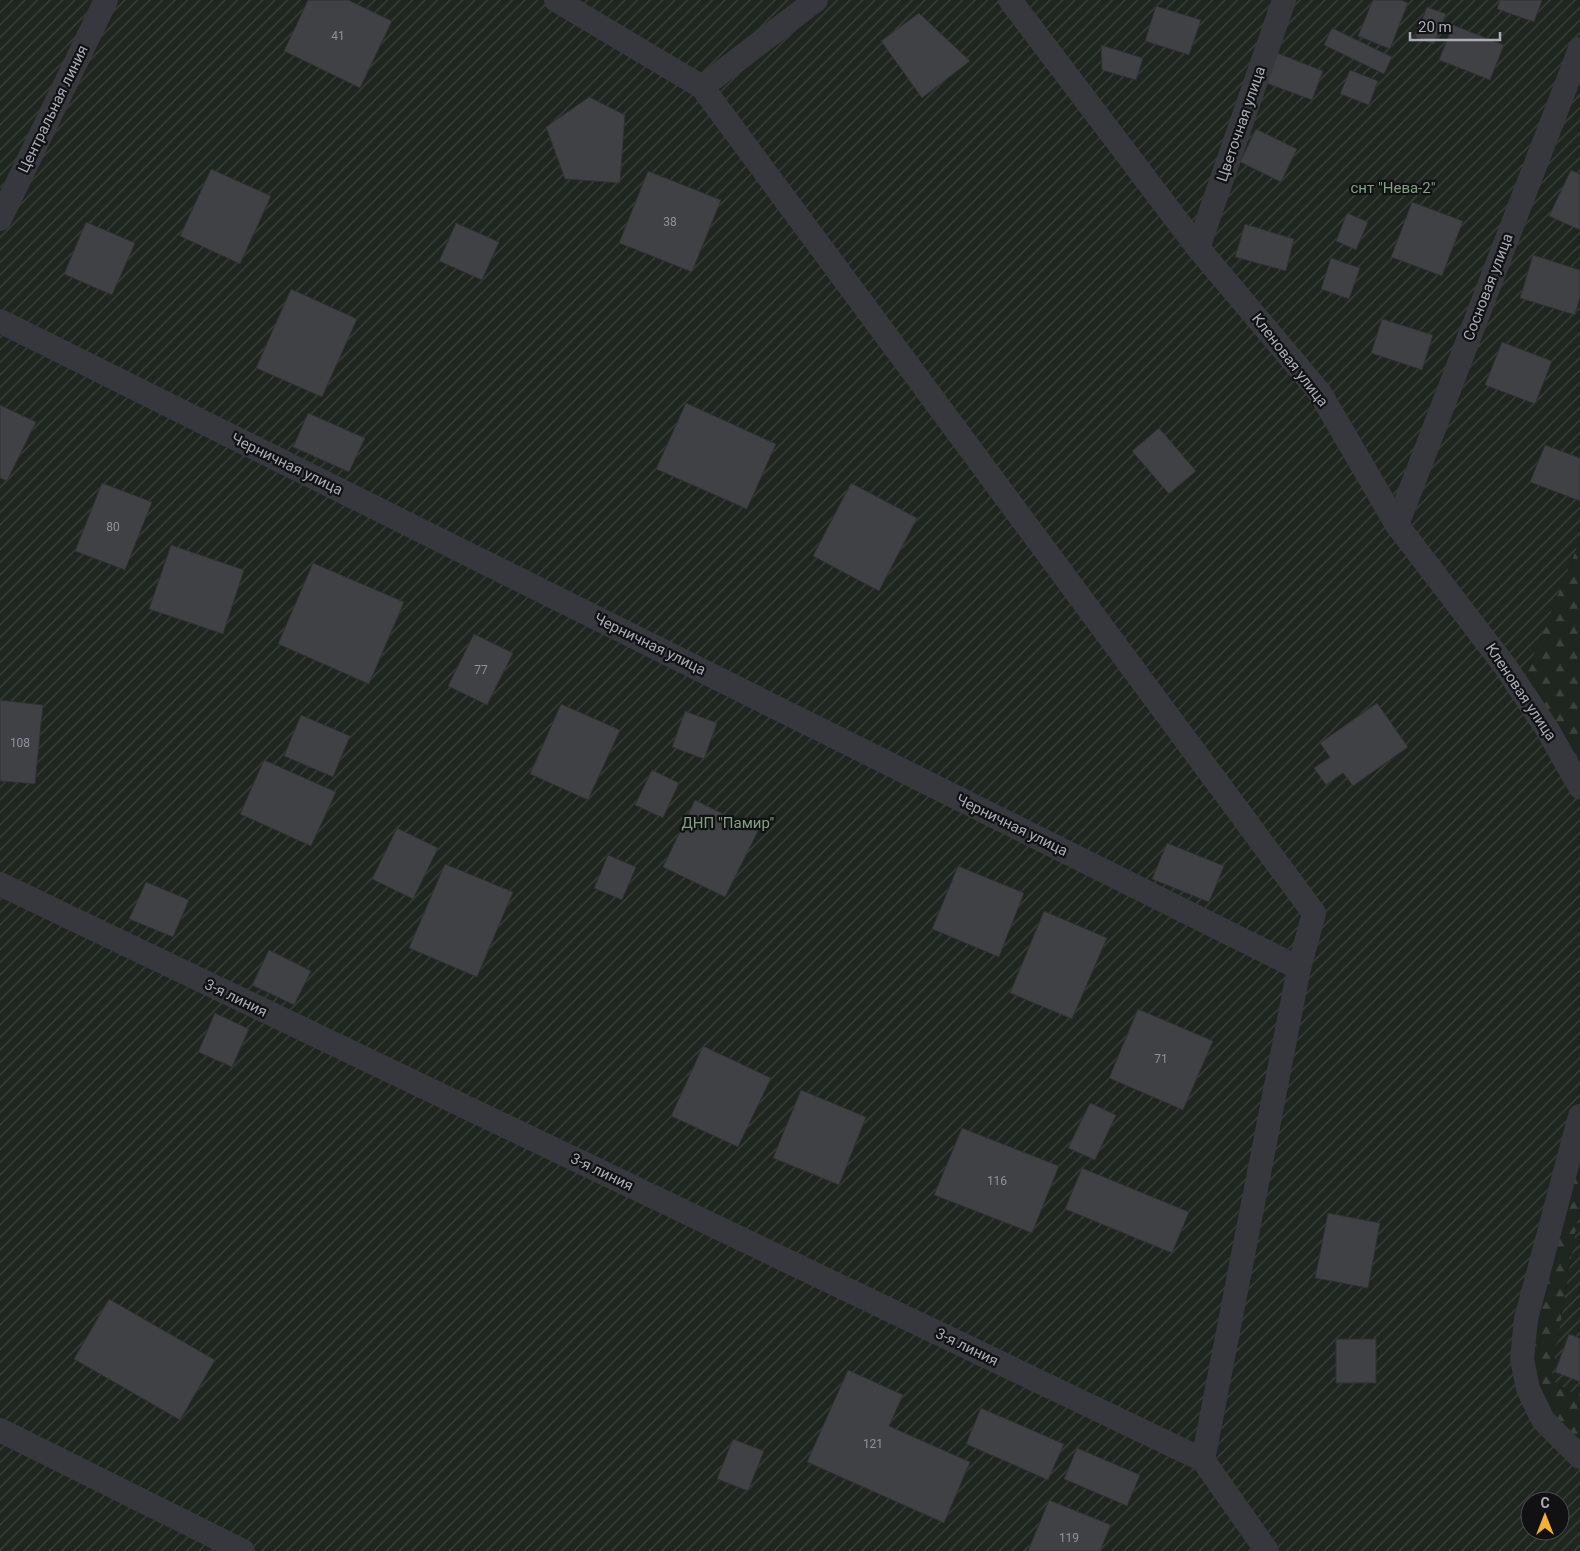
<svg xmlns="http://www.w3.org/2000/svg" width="1580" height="1551" font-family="Roboto,sans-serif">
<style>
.forest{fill:url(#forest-firs)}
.garden{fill:url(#garden-furrows);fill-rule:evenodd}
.building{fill:#404145;stroke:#303034}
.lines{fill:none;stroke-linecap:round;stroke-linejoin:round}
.minor{stroke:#37383d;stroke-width:24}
.labels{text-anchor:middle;stroke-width:4.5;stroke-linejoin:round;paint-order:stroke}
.number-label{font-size:12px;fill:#8e929b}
.street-label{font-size:15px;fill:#a8adb8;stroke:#111113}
.park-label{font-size:15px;fill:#7fa381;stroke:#111113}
</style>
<defs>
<pattern id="forest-firs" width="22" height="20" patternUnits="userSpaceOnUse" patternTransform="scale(1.25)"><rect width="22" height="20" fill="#1e261f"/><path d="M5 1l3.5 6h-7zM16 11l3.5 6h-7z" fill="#3c433d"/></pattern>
<pattern id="garden-furrows" width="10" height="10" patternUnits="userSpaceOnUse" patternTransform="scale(1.25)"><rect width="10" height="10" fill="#1e261f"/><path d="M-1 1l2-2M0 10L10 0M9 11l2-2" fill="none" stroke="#3c433d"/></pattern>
</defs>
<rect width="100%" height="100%" fill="#161618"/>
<path class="forest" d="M1580 540V787L1519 691Z
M1580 1116V1205L1551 1380 1580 1397V1457L1543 1420 1526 1319Z"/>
<path class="garden" d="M0 0H1580V540L1519 691 1580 787V1116L1526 1319 1528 1389 1580 1457V1551H0ZM1530 1501H1560V1531H1530Z
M1580 1205V1397L1551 1380Z"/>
<path class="building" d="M308 0H348L392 21 360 88 284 51Z
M1373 0H1401L1408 3 1390 49 1358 36Z
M1500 0H1542L1534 22 1497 9Z
M1156 6 1201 20 1189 55 1145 41Z
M1427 7 1446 14 1434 44 1415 37Z
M919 13 970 61 922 98 881 41Z
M1453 25 1504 45 1490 80 1439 60Z
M1332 28 1392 57 1384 74 1324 45Z
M1101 45 1143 58 1136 80 1102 70Z
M1277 53 1323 71 1312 100 1266 83Z
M1350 70 1378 81 1369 105 1340 94Z
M589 97 625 115 620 183 565 179 546 127Z
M1256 129 1297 149 1281 182 1240 162Z
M211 169 271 196 240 264 180 236Z
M1571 170 1580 174V230L1549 216Z
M648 171 721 200 692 272 619 243Z
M1412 202 1463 221 1442 276 1391 257Z
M1347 213 1368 222 1356 250 1336 241Z
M86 222 135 243 112 295 64 274Z
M456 223 499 242 482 280 439 261Z
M1245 224 1294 239 1286 271 1235 257Z
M1533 255 1580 270V297L1575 315 1520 298Z
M1331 258 1360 268 1349 299 1321 289Z
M291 289 357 319 322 397 256 368Z
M1382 319 1433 335 1422 370 1371 353Z
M1502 342 1552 361 1535 404 1485 385Z
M686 403 776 444 747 509 656 469Z
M0 405 36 422 7 481 0 478Z
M308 413 365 438 349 472 293 447Z
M1159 428 1196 471 1169 494 1132 451Z
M1545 445 1580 458V501L1530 482Z
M102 483 152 502 125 570 75 551Z
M851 483 917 518 879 591 813 556Z
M171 545 244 570 223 634 149 609Z
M313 563 404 602 369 684 278 644Z
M474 634 513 653 487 705 448 686Z
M0 700 43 705 35 784 0 781Z
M1377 703 1408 747 1353 786 1343 773 1326 785 1314 768 1330 757 1320 743Z
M561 704 620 730 588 800 530 774Z
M685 711 717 723 704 759 672 747Z
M301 715 350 736 333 777 284 756Z
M264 760 336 792 311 846 240 814Z
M652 770 679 783 663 818 635 805Z
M695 800 758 831 725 897 663 867Z
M397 828 438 848 413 899 372 879Z
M1167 843 1224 866 1209 902 1152 879Z
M608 855 636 867 622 900 594 888Z
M445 864 513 892 477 977 409 948Z
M958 866 1024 893 999 957 932 929Z
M146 882 189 900 173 937 129 919Z
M1044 911 1107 938 1072 1019 1010 993Z
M269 950 311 971 294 1005 252 985Z
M1138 1009 1213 1041 1183 1110 1109 1078Z
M215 1013 249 1029 232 1067 198 1052Z
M703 1046 771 1078 738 1147 671 1116Z
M801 1090 866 1117 839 1185 773 1158Z
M1090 1103 1116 1115 1095 1160 1068 1148Z
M962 1128 1059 1166 1032 1233 934 1195Z
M1082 1168 1189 1212 1172 1253 1065 1209Z
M1328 1213 1380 1223 1368 1288 1315 1278Z
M109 1299 215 1360 180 1420 74 1359Z
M1569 1334 1580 1338V1382L1555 1372Z
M1336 1339H1376V1383H1336Z
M848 1370 903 1395 889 1426 970 1462 944 1523 807 1462Z
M981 1408 1064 1444 1048 1480 966 1444Z
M733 1439 764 1451 748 1491 717 1479Z
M1077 1448 1140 1475 1127 1506 1064 1479Z
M1049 1500 1111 1525 1100 1551H1028Z"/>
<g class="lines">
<path class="minor" d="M556 0 702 87 1314 913 1299 968 1203 1460 1267 1551
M1010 0 1198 248 1320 393 1397 525 1505 666 1547 729 1580 787
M702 87 816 0
M0 219 106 0
M1198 248 1284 0
M0 321 1299 968
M1397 525 1580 49
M0 884 1203 1460
M1580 1116 1526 1319 1522 1359 1528 1389 1543 1420 1580 1457
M0 1430 243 1551"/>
</g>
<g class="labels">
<g class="number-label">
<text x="338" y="40">41</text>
<text x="670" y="226">38</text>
<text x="113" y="531">80</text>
<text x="481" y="674">77</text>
<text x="20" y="747">108</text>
<text x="1161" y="1063">71</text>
<text x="997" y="1185">116</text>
<text x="873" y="1448">121</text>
<text x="1069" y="1542">119</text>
</g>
<g class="street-label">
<text transform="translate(53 109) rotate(-64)" y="5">Центральная линия</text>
<text transform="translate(1241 124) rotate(-71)" y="5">Цветочная улица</text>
<text transform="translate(1488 287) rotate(-69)" y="5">Сосновая улица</text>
<text transform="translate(1290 360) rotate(52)" y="5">Кленовая улица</text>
<text transform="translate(287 464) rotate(26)" y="5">Черничная улица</text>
<text transform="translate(650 644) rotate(26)" y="5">Черничная улица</text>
<text transform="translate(1521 692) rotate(56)" y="5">Кленовая улица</text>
<text transform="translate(1012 825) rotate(26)" y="5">Черничная улица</text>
<text transform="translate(236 998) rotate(26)" y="5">3-я линия</text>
<text transform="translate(602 1172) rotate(26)" y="5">3-я линия</text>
<text transform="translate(967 1347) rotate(26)" y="5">3-я линия</text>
</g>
<g class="park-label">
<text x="1393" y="193">снт "Нева-2"</text>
<text x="728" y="828">ДНП "Памир"</text>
</g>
</g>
<g transform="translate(1545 1516)"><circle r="24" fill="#111113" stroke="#4d4f55"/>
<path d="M0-4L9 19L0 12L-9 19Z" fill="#f2b134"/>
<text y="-8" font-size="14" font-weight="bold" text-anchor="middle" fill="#a8adb8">С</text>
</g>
<path d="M1410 32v8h90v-8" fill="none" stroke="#a8adb8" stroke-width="2.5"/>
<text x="1418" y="32" font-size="15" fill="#a8adb8" stroke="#111113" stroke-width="4" paint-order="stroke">20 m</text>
</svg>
